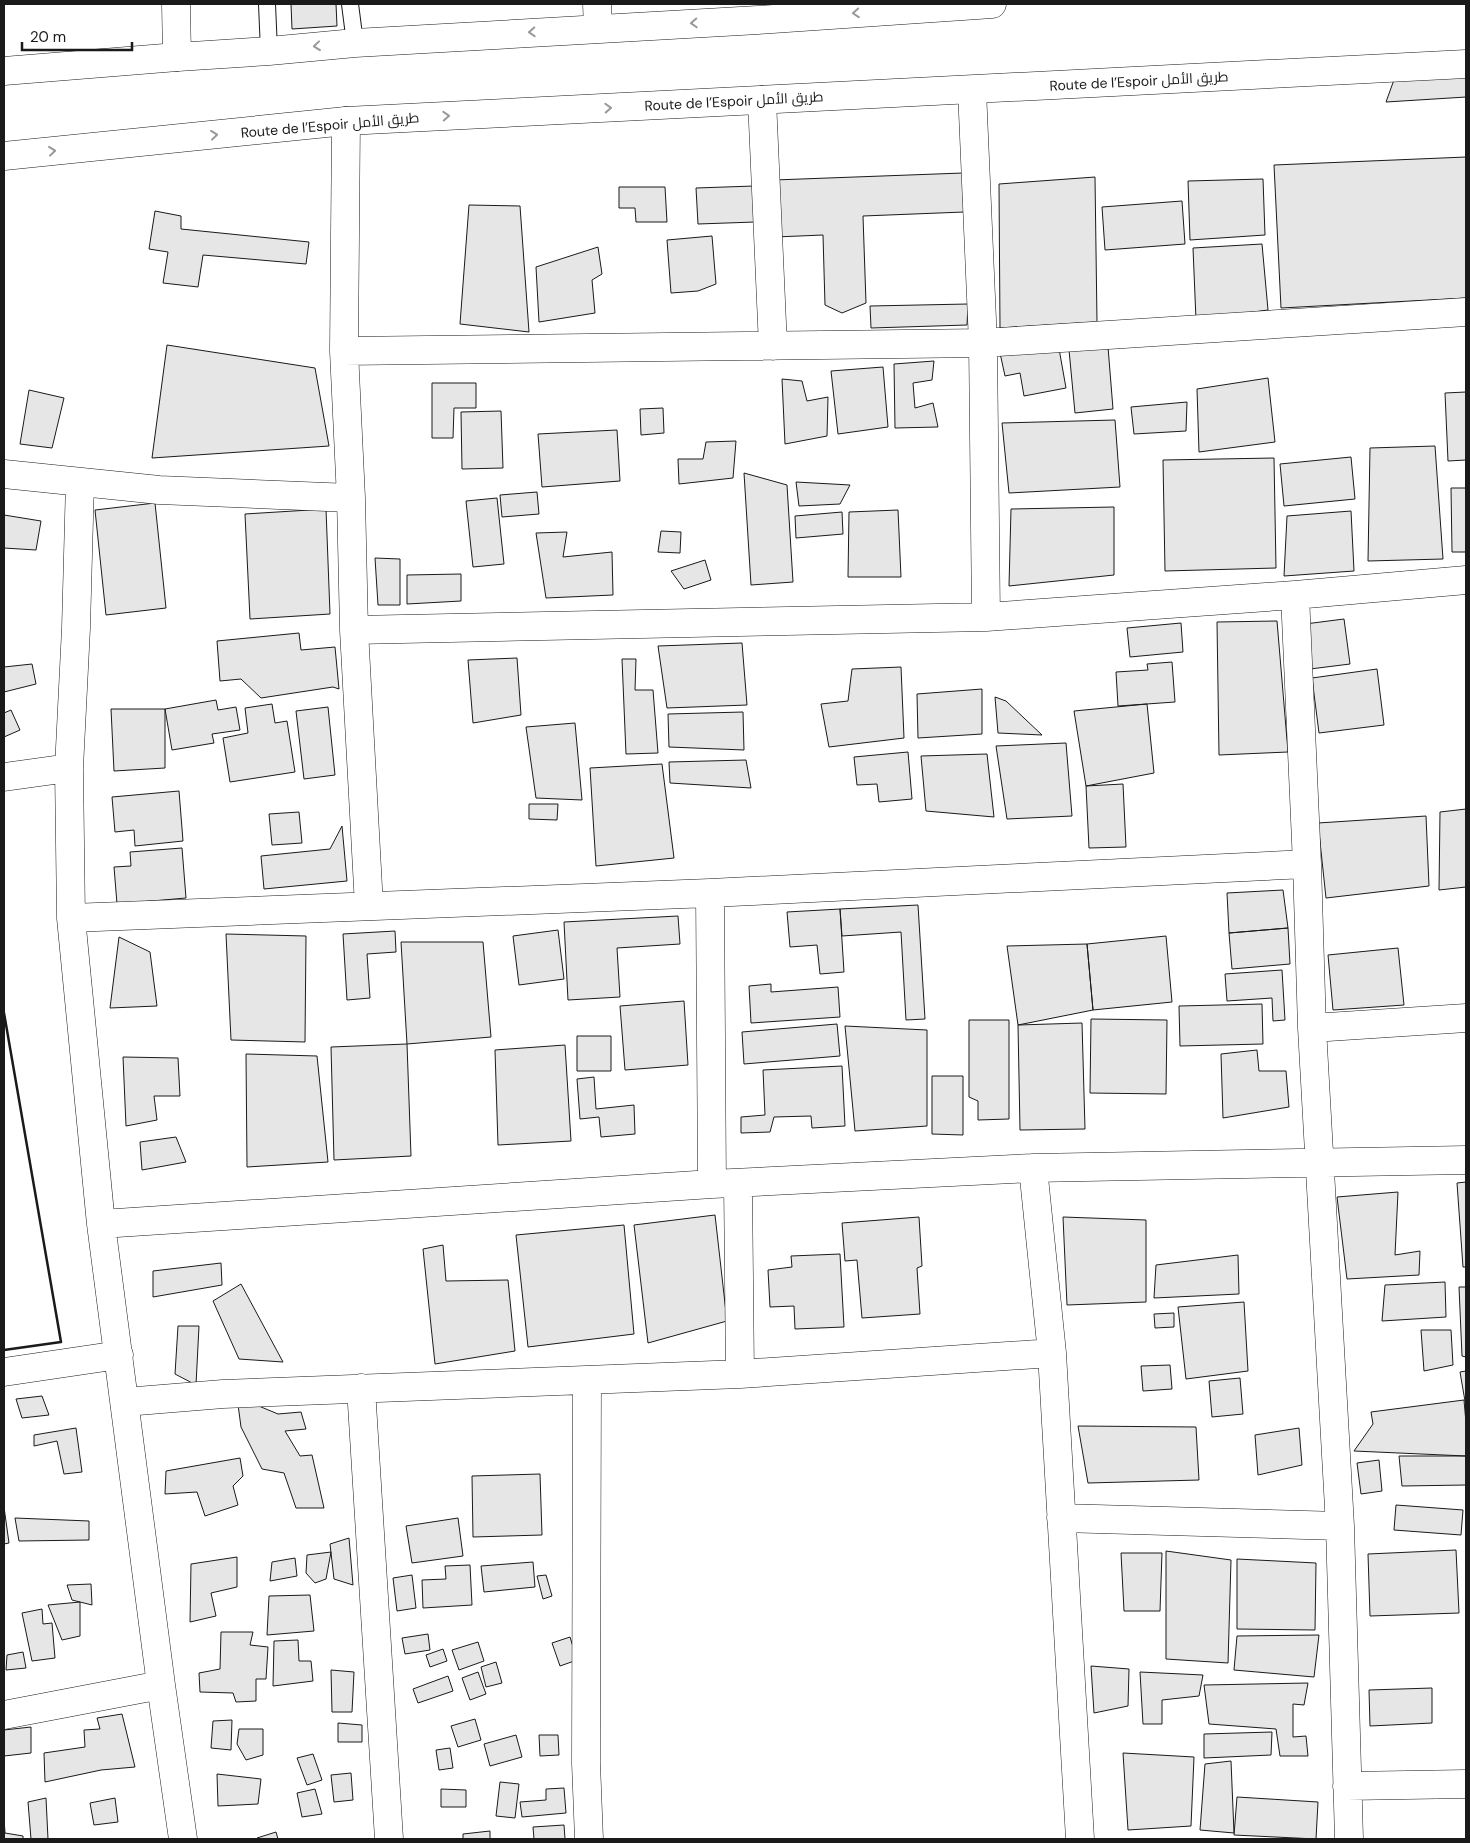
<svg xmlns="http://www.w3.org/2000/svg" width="1470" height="1843" font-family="'DM Sans',Cairo,sans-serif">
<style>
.building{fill:#e6e6e6;stroke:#1a1a1a}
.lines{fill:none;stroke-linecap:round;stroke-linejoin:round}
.lane-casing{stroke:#1a1a1a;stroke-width:18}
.street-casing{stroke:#1a1a1a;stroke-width:29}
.highway-casing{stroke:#1a1a1a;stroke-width:29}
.lane{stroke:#fff;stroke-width:16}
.street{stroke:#fff;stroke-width:28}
.highway{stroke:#fff;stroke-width:28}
.wall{stroke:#1a1a1a;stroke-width:2.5}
.oneway{stroke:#989898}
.labels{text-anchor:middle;stroke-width:4;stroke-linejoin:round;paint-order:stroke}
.street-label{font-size:14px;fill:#1a1a1a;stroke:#fff}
</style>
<rect width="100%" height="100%" fill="#fff"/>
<path class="building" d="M291 4H336L337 26 292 29Z
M1466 72V97L1386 102 1395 77Z
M1466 157V298L1281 308 1274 165Z
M963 173 964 212 863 216 866 303 842 313 825 305 823 235 775 237 774 180Z
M1095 177 1097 322 1000 328 999 184Z
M1263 179 1265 235 1190 240 1188 181Z
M754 186 755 222 698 224 696 188Z
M619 187H665L667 222H636L635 208H619Z
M1182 201 1185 244 1105 250 1102 207Z
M469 205 520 206 529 332 460 324Z
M155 211 181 216V229L309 242 306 264 203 255 198 287 163 283 168 252 149 249Z
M712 236 716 284 698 291 671 293 667 240Z
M1262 244 1268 310 1196 320 1193 248Z
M598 247 602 274 592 280 595 313 539 322 536 267Z
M968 304 967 325 871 328 870 306Z
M1058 343 1066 388 1024 396 1020 373 1005 376 1000 353Z
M167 345 315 368 329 446 152 458Z
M1108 347 1113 409 1075 413 1069 350Z
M934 361 932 380 913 383 915 408 933 403 938 427 895 428 894 364Z
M883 367 888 427 838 434 831 371Z
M1268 378 1275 442 1199 452 1197 389Z
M782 379 802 381 807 401 828 397 827 436 785 444Z
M432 383H476V408H454L453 438H432Z
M29 390 64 398 52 448 20 444Z
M1466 392V460L1448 461 1445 393Z
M1187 402 1186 431 1134 434 1131 407Z
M663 408 664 433 641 435 640 409Z
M501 411 503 468 462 469 461 412Z
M1115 420 1120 487 1009 493 1002 423Z
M617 430 620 481 542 487 538 434Z
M736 441 733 478 679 484 678 459H703L706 442Z
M1435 446 1443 559 1368 561 1370 448Z
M1351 457 1355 499 1284 506 1280 464Z
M1274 458 1276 568 1165 571 1163 460Z
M744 473 787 485 793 582 751 585Z
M796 482 850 485 840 504 799 506Z
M1451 488H1466V552H1452Z
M537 492 539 514 502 517 500 495Z
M497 498 504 564 473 567 466 501Z
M155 503 166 608 106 615 95 510Z
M1114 507V575L1009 586 1011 509Z
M326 509 330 614 250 619 245 514Z
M898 510 901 577H848L849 512Z
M1351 511 1354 571 1284 576 1287 516Z
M842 512 843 534 796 538 795 516Z
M4 515 41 521 36 550 4 548Z
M661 531 681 532 680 553 658 552Z
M567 532 563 557 612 552 613 595 546 598 536 533Z
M375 558 400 559V605H378Z
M705 560 711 580 684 589 671 571Z
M461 574V601L407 604V575Z
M1344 619 1350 664 1310 669 1305 624Z
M1277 621 1288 752 1219 755 1217 622Z
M1181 623 1183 652 1130 657 1127 628Z
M299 633 301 650 335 647 339 689 333 687 261 698 241 679 220 681 217 641Z
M742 643 747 705 667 708 658 646Z
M517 658 521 715 473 723 468 660Z
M622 659H636L635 690H653L658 753 626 754Z
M1172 662 1175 702 1118 706 1116 672 1148 670 1147 664Z
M32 664 36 684 4 692V667Z
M901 667 904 738 829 747 821 704 848 701 852 669Z
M1377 669 1384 725 1319 733 1312 678Z
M982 689V734L918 738 917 694Z
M995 697 1006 701 1042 735 998 733Z
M216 700 218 710 236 707 240 730 212 734 214 743 172 750 165 709Z
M272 704 275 723 287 721 295 772 230 782 223 738 248 733 245 708Z
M1147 704 1154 773 1086 786 1074 711Z
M328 707 335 775 304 779 296 711Z
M111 709H165V768L114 771Z
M11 710 20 730 4 737V713Z
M743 712 744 750 669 747 668 714Z
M575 723 582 800 536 798 526 727Z
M1066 743 1072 816 1007 819 996 746Z
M908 752 912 799 879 802 877 784 857 785 854 757Z
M987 754 994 817 926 811 921 756Z
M746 760 751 788 670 783 669 762Z
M662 764 674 858 596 866 590 768Z
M1123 784 1126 847 1089 848 1086 786Z
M179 791 183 841 135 846 134 830 115 832 112 797Z
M529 804H558L557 820 529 819Z
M1466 809V887L1439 890 1440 812Z
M299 812 302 843 272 845 269 814Z
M1426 816 1429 886 1326 898 1318 823Z
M342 826 347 881 264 889 261 856 330 849Z
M182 848 186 898 117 904 114 867 131 866 130 852Z
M1283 890 1288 928 1229 933 1227 893Z
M918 905 925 1019 906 1020 901 932 842 936 840 909Z
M840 909 844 972 820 974 817 945 790 947 787 912Z
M678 916 680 944 617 948 620 997 568 1000 564 922Z
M1288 928 1290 964 1232 969 1229 933Z
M558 930 564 979 519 985 513 936Z
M395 931 396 952 367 954 370 998 347 1000 343 934Z
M226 934 306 936 305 1042 231 1040Z
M1166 936 1172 1002 1093 1010 1087 944Z
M119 937 150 952 157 1006 110 1008Z
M401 942H483L491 1037 407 1044Z
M1087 944 1093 1010 1018 1025 1007 946Z
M1398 948 1404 1005 1333 1010 1328 955Z
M1282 970 1285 1020 1273 1021 1272 998 1227 1001 1225 974Z
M771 984V992L838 987 840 1017 751 1023 749 986Z
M684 1001 688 1065 625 1070 620 1006Z
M1262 1004 1263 1044 1180 1046 1179 1006Z
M1091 1019 1167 1020 1166 1094 1090 1093Z
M969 1020H1009V1119L978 1120V1101L969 1097Z
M1082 1023 1085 1129 1020 1130 1018 1025Z
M837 1024 840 1056 744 1064 742 1032Z
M845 1026 927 1030V1126L855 1131Z
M577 1036H611V1071H577Z
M407 1044 411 1156 334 1160 331 1047Z
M565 1045 571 1141 498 1145 495 1050Z
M1257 1050 1259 1071H1286L1289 1107 1223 1118 1221 1054Z
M246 1054 317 1056 328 1162 247 1167Z
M123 1057 178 1058 180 1096H154L157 1120 126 1126Z
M842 1066 845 1126 812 1128 811 1116 774 1117 770 1132 741 1133V1117L765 1115 763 1070Z
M932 1076H963V1135L932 1134Z
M594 1077 596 1109 634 1105 635 1134 601 1137 599 1117 580 1119 577 1079Z
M176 1137 186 1162 142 1170 140 1142Z
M1466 1182V1267H1463L1457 1183Z
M1398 1192 1395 1255 1420 1251 1419 1275 1347 1279 1337 1197Z
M715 1215 727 1321 648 1343 634 1225Z
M919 1217 922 1266 917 1268 920 1314 862 1318 857 1260 845 1261 842 1223Z
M1063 1217 1146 1220V1302L1067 1305Z
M624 1225 634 1334 528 1347 516 1235Z
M443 1245 446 1281 508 1280 515 1351 435 1364 423 1249Z
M840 1254 844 1327 795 1329 794 1306 770 1307 768 1270 792 1267 791 1256Z
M1238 1255 1239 1294 1154 1298 1156 1265Z
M221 1263 222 1285 153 1297V1271Z
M1445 1282 1446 1317 1382 1321 1385 1285Z
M241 1284 283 1362 239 1359 213 1301Z
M1459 1287H1466V1357L1462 1356Z
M1244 1302 1248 1371 1186 1379 1178 1307Z
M1174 1313V1327L1155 1328 1154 1314Z
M178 1326H199L196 1385 175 1374Z
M1421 1330H1451L1453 1365 1424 1371Z
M1170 1365 1172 1389 1143 1391 1141 1366Z
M1466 1371V1407L1460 1372Z
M1240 1378 1243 1414 1212 1417 1209 1381Z
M42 1396 49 1415 22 1418 16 1399Z
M237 1397 278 1414 301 1412 306 1429 285 1431 300 1456 312 1455 324 1508H296L284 1473 262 1469 241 1427Z
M1464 1400 1466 1423V1456L1354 1451 1373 1424 1371 1412Z
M1078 1426 1196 1427 1199 1480 1088 1483Z
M76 1428 82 1472 64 1474 57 1441 34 1446V1435Z
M1299 1428 1302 1465 1258 1475 1255 1435Z
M1399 1456H1466V1485L1402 1486Z
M240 1458 243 1476 233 1486 238 1505 205 1516 197 1492 165 1494 166 1471Z
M1379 1460 1382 1491 1361 1494 1357 1463Z
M540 1474 542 1535 473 1537 472 1476Z
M1396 1505 1463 1510 1461 1535 1394 1530Z
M4 1507 9 1543 4 1544Z
M15 1518 89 1521V1540L19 1541Z
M458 1518 463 1556 412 1563 406 1526Z
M349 1538 353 1585 334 1579 330 1544Z
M1456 1550 1459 1613 1370 1616 1368 1554Z
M1166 1551 1231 1560 1228 1663 1166 1659Z
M331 1552 326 1579 315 1583 306 1573 307 1555Z
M1121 1553H1162L1160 1611H1124Z
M237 1557V1587L211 1593 216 1616 190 1622 191 1564Z
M295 1558 297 1576 270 1581 272 1562Z
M1237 1559 1316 1563 1315 1630 1237 1629Z
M533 1562 535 1587 484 1592 481 1566Z
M470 1565 472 1605 423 1608 422 1580 446 1579 445 1566Z
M412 1575 416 1608 397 1611 393 1578Z
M546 1575 552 1596 543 1599 537 1576Z
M91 1584 92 1605 72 1600 67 1585Z
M310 1595 314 1631 267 1635 269 1596Z
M80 1602V1636L62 1640 48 1605Z
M42 1609 43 1624 52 1623 55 1658 32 1661 22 1613Z
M221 1632H253L250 1645 268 1647 266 1679H256V1701L236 1702 233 1693 200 1692 199 1673 220 1669Z
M428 1634 430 1650 405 1654 402 1638Z
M1319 1635 1314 1677 1234 1670 1237 1636Z
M570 1637 577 1660 560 1666 552 1643Z
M298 1640 299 1661H311L313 1681 273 1686 274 1641Z
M478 1642 484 1661 459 1670 452 1650Z
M443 1649 447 1661 430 1667 426 1655Z
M23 1652 26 1668 6 1670 7 1655Z
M496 1662 502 1683 486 1687 481 1667Z
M1091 1666 1129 1669 1128 1706 1094 1713Z
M331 1670 354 1672 352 1712H332Z
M478 1672 486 1694 470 1700 462 1678Z
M1140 1672 1203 1675 1199 1696 1162 1700V1724H1143Z
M448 1676 453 1691 418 1703 413 1689Z
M1308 1683 1304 1705 1293 1704V1737L1306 1736 1308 1756H1280L1276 1729 1209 1724 1204 1685Z
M1432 1688V1723L1370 1726 1369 1690Z
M122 1714 135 1767 101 1770 45 1782 44 1753 85 1747 84 1730 100 1729 97 1718Z
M475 1719 481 1740 458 1747 451 1726Z
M232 1720 231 1750 211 1748 213 1721Z
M338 1723 362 1725V1742H338Z
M31 1727V1753L4 1756V1730Z
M239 1729H263V1755L246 1760 237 1744Z
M1272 1732 1271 1755 1204 1758V1734Z
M516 1735 522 1757 490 1766 484 1744Z
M539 1735H558L559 1755 540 1756Z
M450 1748 453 1768 439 1770 436 1750Z
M1123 1753 1194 1757 1191 1826 1128 1830Z
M313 1754 322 1780 307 1785 297 1758Z
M1231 1761 1234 1833 1200 1830 1205 1764Z
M351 1773 353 1800 334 1802 331 1775Z
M217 1774 261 1779 258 1804 218 1806Z
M500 1782 519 1784 515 1818 496 1816Z
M564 1788 566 1813 522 1817 520 1802 546 1800V1789Z
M315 1789 322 1814 302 1817 297 1793Z
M441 1789 466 1790V1807H441Z
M1237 1797 1318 1802 1316 1839 1234 1835Z
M46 1798 48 1839H31L28 1802Z
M115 1798 118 1822 94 1825 90 1803Z
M4 1818 5 1833 23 1836V1839H4Z
M564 1825 565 1839H534L533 1827Z
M490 1831V1839H463V1834Z
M276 1832 278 1839H257V1838Z"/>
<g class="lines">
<g class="lane-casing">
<path id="lane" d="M267 4 269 51
M350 4 355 43"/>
</g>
<g class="street-casing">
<path id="street" d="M176 4 177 57
M597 4 598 28
M972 90 983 343 986 617
M762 100 773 346
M346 121 344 351 351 498 354 630 369 906
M344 351 983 343 1466 312
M4 474 159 490 351 498
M80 482 76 628 69 768 71 918 101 1224 161 1685 183 1839
M1295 595 1307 864 1312 1028 1340 1526 1349 1839
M354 630 986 617 1295 595 1466 580
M4 777 69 768
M710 893 712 1184
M71 918 710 893 1307 864
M1312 1028 1466 1018
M1033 1168 1052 1353 1080 1839
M738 1183 740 1374
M101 1224 712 1184 1033 1168 1466 1160
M4 1372 119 1355
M587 1380 586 1763 589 1839
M361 1388 389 1839
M125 1402 223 1394 740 1374 1052 1353
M1061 1518 1340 1526
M4 1715 161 1685
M1347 1786 1466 1784"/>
</g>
<g class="highway-casing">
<path id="highway" d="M4 71 177 57 269 51 355 43 758 20 992 4
M4 156 346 121 1466 64"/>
</g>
<use href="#lane" class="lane"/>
<use href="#street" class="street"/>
<use href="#highway" class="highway"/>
<path class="wall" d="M4 1013 61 1342 4 1350"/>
</g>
<defs><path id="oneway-chevron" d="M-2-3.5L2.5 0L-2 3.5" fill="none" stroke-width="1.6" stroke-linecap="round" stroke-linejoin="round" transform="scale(1.25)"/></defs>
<g class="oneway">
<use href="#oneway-chevron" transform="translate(856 13) rotate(176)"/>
<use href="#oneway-chevron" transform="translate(694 23) rotate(177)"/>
<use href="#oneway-chevron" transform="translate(532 32) rotate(177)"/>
<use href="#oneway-chevron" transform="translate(317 46) rotate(174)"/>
<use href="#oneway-chevron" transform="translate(608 108) rotate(-3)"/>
<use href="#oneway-chevron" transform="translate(446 116) rotate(-3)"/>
<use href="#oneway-chevron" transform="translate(214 135) rotate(-6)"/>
<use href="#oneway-chevron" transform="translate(52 151) rotate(-6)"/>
</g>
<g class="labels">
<g class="street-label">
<text transform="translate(1139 81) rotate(-3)" y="5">Route de l’Espoir طريق الأمل</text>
<text transform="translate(734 101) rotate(-3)" y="5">Route de l’Espoir طريق الأمل</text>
<text transform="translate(330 125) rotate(-5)" y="5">Route de l’Espoir طريق الأمل</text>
</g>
</g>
<rect width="1470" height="1843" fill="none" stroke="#1a1a1a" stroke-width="10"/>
<path d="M22 42v8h110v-8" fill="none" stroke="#1a1a1a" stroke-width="2.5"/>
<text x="30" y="42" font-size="15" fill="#1a1a1a" stroke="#ffffff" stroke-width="4" paint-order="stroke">20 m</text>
</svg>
